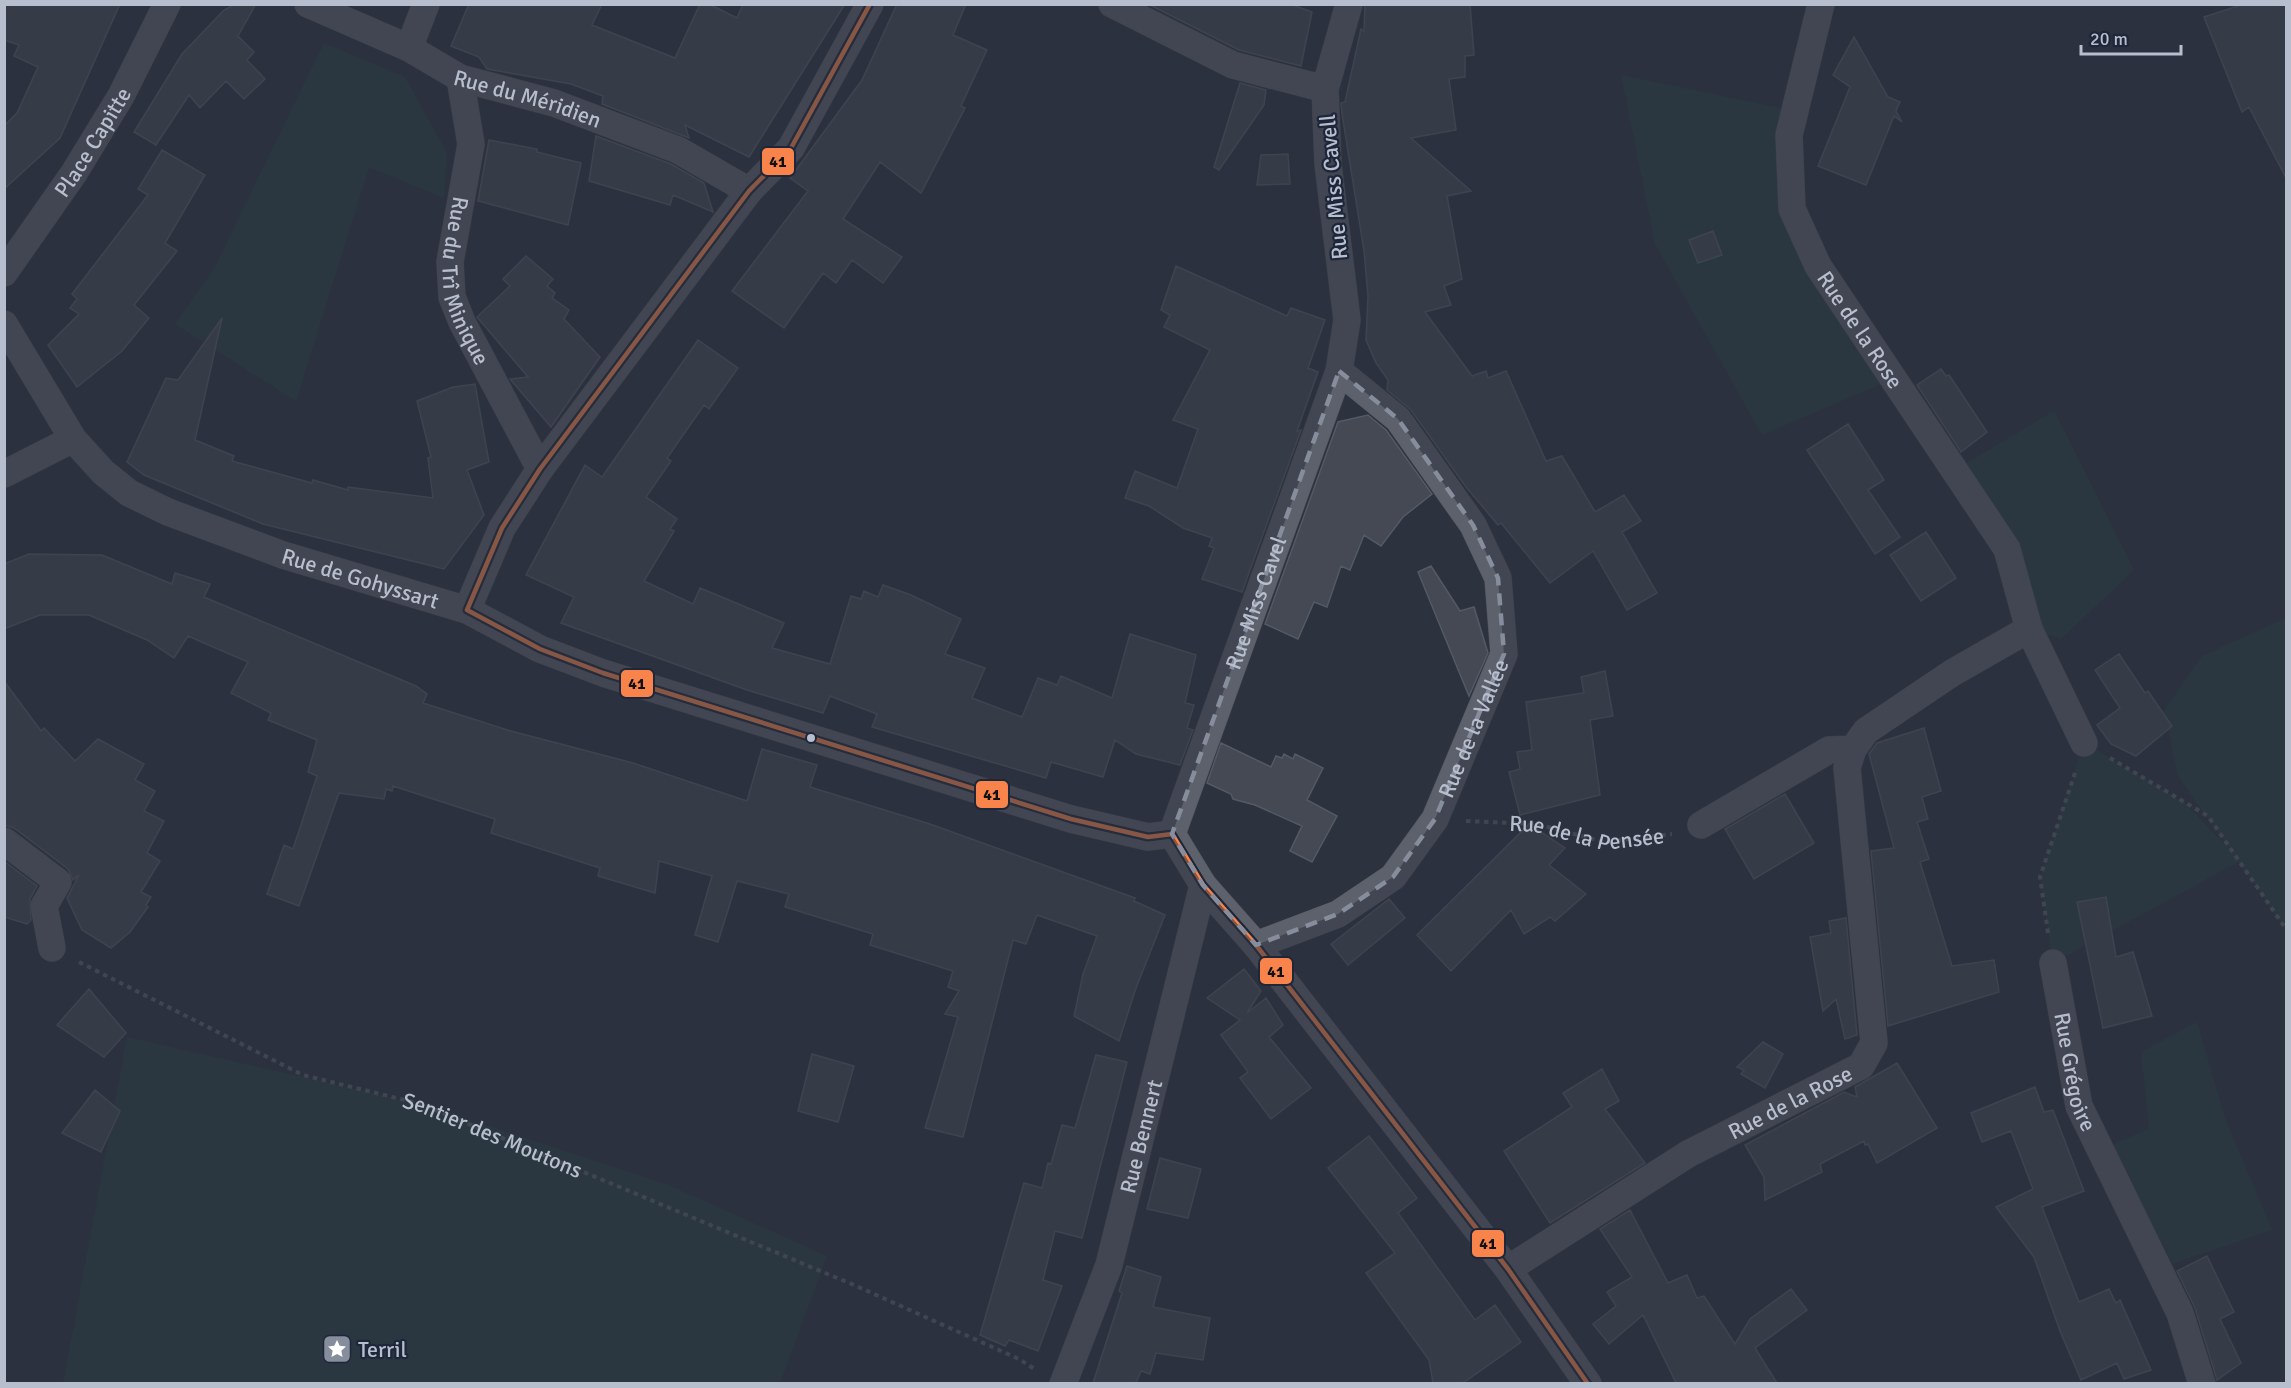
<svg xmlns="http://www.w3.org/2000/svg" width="2291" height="1388" font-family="Signika,sans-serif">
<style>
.green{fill:#283e45}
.building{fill:#444953;stroke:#545a65;stroke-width:1.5}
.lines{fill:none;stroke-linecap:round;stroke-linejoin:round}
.street-casing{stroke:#494d56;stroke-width:28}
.path{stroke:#5a6068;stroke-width:4;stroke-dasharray:4.5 4.5;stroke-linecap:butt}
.street{stroke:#5d616b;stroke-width:27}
.bus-1-casing{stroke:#1e273a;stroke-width:9}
.bus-1{stroke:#f8844c;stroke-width:4.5}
.marked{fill:none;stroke:#868d9c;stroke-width:4.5;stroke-dasharray:12 8;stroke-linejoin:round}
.bus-dot{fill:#b7bece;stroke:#1e273a;stroke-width:2}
.labels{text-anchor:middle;stroke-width:4.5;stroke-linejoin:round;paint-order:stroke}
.street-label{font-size:22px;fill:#b7bece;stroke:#1e273a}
.poi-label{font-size:22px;fill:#b7bece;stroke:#1e273a;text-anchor:start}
.line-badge{stroke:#1e273a;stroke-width:2}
.pale-badge-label{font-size:16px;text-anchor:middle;font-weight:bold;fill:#111}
</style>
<rect width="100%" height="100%" fill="#2c323e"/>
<path class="green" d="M324 43 405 77 447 153 444 198 369 167 296 401 175 324 214 269Z
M1621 75 1795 111 1807 241 1893 379 1762 435 1655 244Z
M2054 411 2134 570 2061 639 2029 629 2007 549 1955 470Z
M2286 618V930L2238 862 2053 963 2040 877 2084 743 2184 802 2230 850 2178 776 2164 711 2202 656Z
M2197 1022 2225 1118 2272 1230 2172 1264 2113 1144 2149 1129 2141 1052Z
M127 1037 421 1104 666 1184 827 1256 780 1383 63 1384Z"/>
<path class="building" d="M4 4H120L60 138 4 189V126L17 113 38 67 14 56 19 45 4 40Z
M236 4H256L238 36 254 52 247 60 265 79 244 99 226 81 200 108 189 95 156 145 134 132 182 54 224 10Z
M469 4H602L592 25 675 58 700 4H709L737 18 743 4H845L749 157 685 125 689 138 602 104 603 96 571 84 487 69 479 57 451 46Z
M897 4H966L953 35 987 50 961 106 965 108 921 193 880 162 843 219 902 257 883 283 852 260 836 283 823 273 784 328 732 291 808 191 790 178 862 80Z
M1148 4H1290L1312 12 1301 66 1239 50Z
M1365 4H1470L1474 55 1465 56V77L1449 79 1456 130 1411 138 1471 191 1447 196 1462 279 1444 286 1451 305 1425 312 1472 376 1486 371 1488 378 1506 371 1546 461 1562 456 1595 512 1624 495 1641 521 1622 532 1657 593 1627 610 1593 551 1550 583 1501 523 1498 525 1466 487 1411 410 1387 390 1388 380 1376 363 1366 340 1368 296 1364 251 1342 114 1341 103 1345 102 1361 29 1364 31Z
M2244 4H2286V178L2249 107 2242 112 2204 17Z
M1854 37 1888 97 1900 102 1896 111 1902 122 1894 116 1866 185 1818 166 1850 87 1833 75Z
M1240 83 1266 90 1264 105 1219 170 1214 167Z
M596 136 671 164 704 183 713 212 673 195 670 205 589 181Z
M489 140 537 149V152L581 163 568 225 478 201Z
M162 150 205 175 165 243 177 251 134 305 149 318 122 351 77 387 48 345 79 314 70 308 77 299 72 294 148 195 138 189Z
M1288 154 1290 184 1257 185 1261 155Z
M1713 231 1722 255 1698 263 1689 240Z
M526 256 553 279 547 286 555 293 552 298 569 310 564 319 600 357 551 427 510 379 528 377 477 317 510 286 503 279Z
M1176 266 1287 316 1291 308 1325 320 1308 368 1318 372 1297 431 1301 430 1242 592 1202 579 1214 548 1209 546 1212 538 1183 528 1149 506 1125 498 1135 471 1177 488 1198 429 1173 420 1210 350 1164 327 1170 315 1161 310Z
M222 318 195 440 234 456 232 461 312 483 313 480 348 490V487L433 498 428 458 431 457 417 401 453 387 475 384 489 462 467 470 484 515 444 569 263 524 144 475 127 462 166 378 178 380Z
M698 340 738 368 709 409 704 405 667 458 671 461 646 497 677 519 670 529 674 531 644 581 693 604 700 588 784 623 772 648 830 664 851 596 861 599 864 591 878 597 883 585 911 595 961 619 945 654 985 668 972 698 1022 717 1038 678 1057 685 1061 676 1112 698 1130 634 1196 655 1185 703 1194 705 1187 728 1193 730 1180 765 1136 754 1115 740 1103 777 1051 762 1046 778 872 727 877 714 830 696 823 713 747 690 561 623 574 597 526 575 585 465 602 477Z
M1941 369 1946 376 1949 375 1987 432 1961 452 1917 385Z
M1368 415 1386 430 1432 494 1403 517 1381 546 1364 535 1350 570 1341 566 1327 607 1314 602 1298 639 1265 624 1338 422Z
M1848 424 1884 480 1868 490 1900 537 1875 554 1807 450Z
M1926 532 1956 578 1921 601 1890 555Z
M29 554 102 555 172 584 175 573 210 584 204 597 416 686 427 694 423 703 511 731 633 763 747 801 762 749 817 765 810 787 930 824 1135 898 1134 901 1165 915 1136 988 1119 1041 1074 1016 1083 974 1097 936 1037 915 1026 944 1013 940 963 1137 925 1128 958 1017 945 1014 959 991 948 987 953 971 870 945 873 934 785 907 789 894 737 881 718 942 695 935 712 876 659 861 655 893 598 876 600 868 491 833 495 819 393 786 392 791 386 789 384 799 339 793 299 906 267 894 284 845 293 849 317 776 308 772 317 740 268 720 271 713 231 693 248 662 188 636 174 658 147 640 89 615H40L4 629V564Z
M1431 566 1460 611 1474 607 1488 653 1469 696 1418 572Z
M2119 654 2145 693 2148 691 2172 726 2136 756 2111 744 2097 725 2120 708 2095 670Z
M1605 671 1613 716 1590 720 1600 795 1520 815 1509 772 1520 769 1517 752 1532 750 1526 702 1584 693 1581 677Z
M4 681 41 731 44 728 75 761 98 739 144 764 135 780 155 791 144 811 164 821 147 853 160 861 141 892 151 897 146 905 148 907 130 932 111 948 82 930 67 898 79 875 73 880 68 869 14 828 4 825Z
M1924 728 1941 791 1922 797 1928 819 1917 822 1929 859 1920 862 1952 966 1994 960 1999 992 1888 1026 1871 851 1894 848 1869 754 1877 743Z
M1221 743 1271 767 1276 756 1282 758 1284 754 1293 759 1295 754 1323 768 1307 800 1337 816 1312 862 1290 851 1302 826 1255 805 1233 799 1231 794 1207 783Z
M1785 794 1814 843 1754 879 1725 829Z
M1529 824 1565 848 1549 865 1586 894 1555 921 1550 917 1524 934 1511 910 1451 971 1417 935Z
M4 861 37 886 30 899 31 920 27 924 4 917Z
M2106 897 2116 957 2133 952 2152 1016 2103 1028 2077 902Z
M1389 899 1405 918 1348 965 1331 944Z
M1846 918 1857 1035 1845 1039 1836 999 1823 1011 1810 937 1831 933 1829 921Z
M1244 969 1261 991 1247 1013 1266 998 1283 1025 1269 1037 1311 1088 1271 1119 1240 1078 1248 1072 1221 1035 1240 1020 1207 998Z
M89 989 126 1033 104 1057 57 1025Z
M1763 1042 1783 1054 1765 1088 1741 1074 1744 1070 1737 1067Z
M812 1054 854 1066 838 1122 798 1111Z
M1096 1055 1127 1062 1082 1238 1055 1231 1043 1280 1062 1286 1038 1351 1009 1340 1005 1346 980 1335 1024 1183 1042 1188 1048 1163 1051 1164 1062 1125 1075 1128Z
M1897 1063 1937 1128 1877 1163 1868 1144 1865 1145 1864 1141 1820 1164 1822 1172 1765 1200 1764 1177 1745 1145 1844 1092 1857 1097 1855 1087Z
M1602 1069 1619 1101 1605 1109 1645 1163 1550 1223 1504 1151 1572 1107 1563 1093Z
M2035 1087 2044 1112 2053 1110 2084 1191 2042 1207 2079 1302 2109 1289 2116 1303 2120 1300 2151 1370 2124 1379 2117 1363 2081 1380 2060 1331 2034 1257 1996 1207 2033 1189 2011 1131 1982 1142 1971 1113Z
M95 1090 120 1111 101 1152 62 1133Z
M1369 1136 1417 1198 1398 1213 1475 1320 1495 1305 1521 1342 1463 1383H1433L1429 1360 1366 1273 1395 1253 1328 1168Z
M1160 1158 1201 1169 1188 1218 1147 1209Z
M1630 1210 1668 1283 1687 1275 1697 1298 1704 1296 1735 1344 1750 1319 1791 1289 1807 1310 1755 1348 1777 1383H1676L1643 1315 1609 1344 1593 1324 1616 1306 1607 1292 1632 1277 1600 1229Z
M2207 1256 2234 1312 2220 1319 2241 1363 2217 1380 2195 1308 2177 1271Z
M1127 1266 1161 1277 1153 1307 1210 1318 1203 1360 1156 1353 1150 1374 1141 1371 1136 1383H1093L1122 1293 1119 1291Z"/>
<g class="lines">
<g class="street-casing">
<g id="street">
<path id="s3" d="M308 4 409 48 460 78 554 103 678 150 749 191"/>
<path d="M1112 4 1233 65 1325 89"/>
<path id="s4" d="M1821 4 1789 135 1792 209 1818 266 2007 549 2029 629 2084 743"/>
<path d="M409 48 426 4"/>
<path id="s5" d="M460 78 471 144 450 262 452 297 462 322 540 469"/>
<path id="s6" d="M4 273 74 173 121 96 167 4"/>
<path id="s7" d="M4 324 73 439 103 472 129 493 168 512 283 555 467 610 540 649 603 673 1071 819 1148 837 1172 834"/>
<path d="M4 474 73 439"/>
<path d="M467 610 502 528 540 469 749 191 791 148 870 4"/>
<path d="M1701 825 1829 750 1853 749 1866 731 1952 673 2029 629"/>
<path id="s8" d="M1172 834 1339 371 1347 320 1328 164 1325 89 1349 4"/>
<path d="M1172 834 1203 885 1256 945 1508 1269 1588 1384"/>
<path d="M4 841 58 882 44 906 52 948"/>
<path id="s9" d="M1256 945 1338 914 1393 877 1435 819 1504 654 1498 578 1473 525 1398 419 1339 371"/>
<path id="s10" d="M2053 963 2079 1106 2180 1313 2202 1384"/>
<path id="s11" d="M1508 1269 1688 1154 1861 1066 1874 1043 1847 768 1853 749"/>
<path id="s12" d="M1063 1384 1109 1265 1203 885"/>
</g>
</g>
<g class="path">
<path d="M2110 758 2208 816 2286 929"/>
<path id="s1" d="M1466 821 1537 824 1604 842 1672 834"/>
<path d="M2048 933 2040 877 2076 770"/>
<path id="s2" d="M79 962 303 1075 421 1104 854 1285 1019 1359 1036 1370"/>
</g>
<use href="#street" class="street"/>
<g class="bus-1-casing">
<path id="bus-1" d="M467 610 540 649 603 673 1071 819 1148 837 1172 834
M467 610 502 528 540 469 749 191 791 148 870 4
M1172 834 1203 885 1256 945 1508 1269 1588 1384"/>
</g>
<use href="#bus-1" class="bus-1"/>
</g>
<path d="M0 0H2291V1388H0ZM1339 371 1398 419 1473 525 1498 578 1504 654 1435 819 1393 877 1338 914 1256 945 1203 885 1172 834Z" fill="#2c323e" fill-opacity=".55" fill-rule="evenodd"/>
<path class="marked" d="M1339 371 1398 419 1473 525 1498 578 1504 654 1435 819 1393 877 1338 914 1256 945 1203 885 1172 834Z"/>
<defs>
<g id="sight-square" transform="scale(1.5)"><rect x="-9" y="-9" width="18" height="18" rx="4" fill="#868d9c" stroke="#1e273a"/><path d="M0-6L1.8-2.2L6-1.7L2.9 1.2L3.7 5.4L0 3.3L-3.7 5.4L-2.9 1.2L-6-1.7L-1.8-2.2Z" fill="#fff"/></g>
</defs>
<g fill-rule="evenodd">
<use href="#sight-square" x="337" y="1349"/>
</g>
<circle class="bus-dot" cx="811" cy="738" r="5"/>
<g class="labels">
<g class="street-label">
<text dy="8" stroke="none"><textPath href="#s3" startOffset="240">Rue du Méridien</textPath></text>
<text dy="8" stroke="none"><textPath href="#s6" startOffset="158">Place Capitte</textPath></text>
<text transform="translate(1333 187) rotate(-95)" y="8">Rue Miss Cavell</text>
<text dy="8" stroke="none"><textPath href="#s5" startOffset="208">Rue du Trî Minique</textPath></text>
<text dy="8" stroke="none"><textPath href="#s4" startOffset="348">Rue de la Rose</textPath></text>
<text dy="8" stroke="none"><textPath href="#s7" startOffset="459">Rue de Gohyssart</textPath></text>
<text dy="8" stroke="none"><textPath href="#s8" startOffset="246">Rue Miss Cavel</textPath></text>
<text dy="8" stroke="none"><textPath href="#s9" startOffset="324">Rue de la Vallée</textPath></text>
<text dy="8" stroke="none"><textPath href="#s1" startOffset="122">Rue de la Pensée</textPath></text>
<text dy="8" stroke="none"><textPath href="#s10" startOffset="111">Rue Grégoire</textPath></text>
<text dy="8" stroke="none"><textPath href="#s11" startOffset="328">Rue de la Rose</textPath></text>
<text dy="8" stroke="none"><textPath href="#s2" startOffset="450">Sentier des Moutons</textPath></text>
<text dy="8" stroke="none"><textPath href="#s12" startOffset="260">Rue Bennert</textPath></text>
</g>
<g class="poi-label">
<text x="358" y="1357">Terril</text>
</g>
</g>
<g class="line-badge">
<rect x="761" y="147" width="34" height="29" rx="6" fill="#f8844c"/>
<rect x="620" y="669" width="34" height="29" rx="6" fill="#f8844c"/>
<rect x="975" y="780" width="34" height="29" rx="6" fill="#f8844c"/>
<rect x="1259" y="957" width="34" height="28" rx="6" fill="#f8844c"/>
<rect x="1471" y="1229" width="34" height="29" rx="6" fill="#f8844c"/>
</g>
<g class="pale-badge-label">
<text x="778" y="167">41</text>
<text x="637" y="689">41</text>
<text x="992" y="800">41</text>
<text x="1276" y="977">41</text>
<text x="1488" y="1249">41</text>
</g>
<rect width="2291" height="1388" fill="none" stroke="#b7bece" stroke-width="12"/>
<path d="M2081 45v9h100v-9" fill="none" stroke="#b7bece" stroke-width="3"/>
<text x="2090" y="45" font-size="18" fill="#b7bece" stroke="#1e273a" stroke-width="4.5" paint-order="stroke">20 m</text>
</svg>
